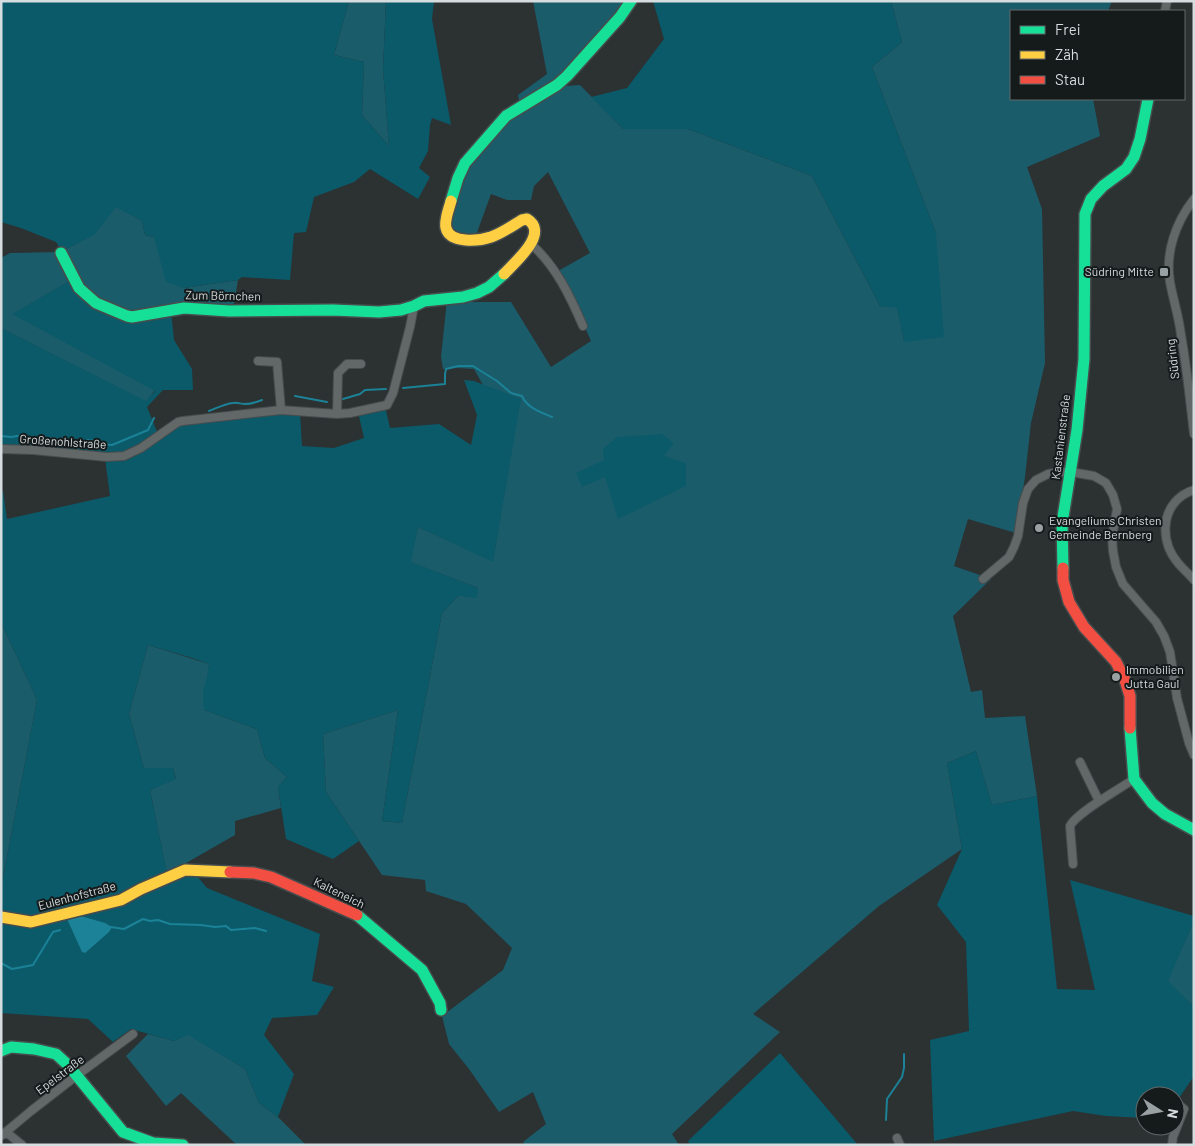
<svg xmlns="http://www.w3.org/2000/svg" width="1195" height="1146" font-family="Barlow,sans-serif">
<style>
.green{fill:#1b5c6b}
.forest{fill:#0b5a69}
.water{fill:#1b8297}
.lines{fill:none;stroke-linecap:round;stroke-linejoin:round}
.stream{stroke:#1b8297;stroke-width:2}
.street-casing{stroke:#474c4d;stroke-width:10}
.fast-casing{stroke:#474c4d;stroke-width:14}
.slow-casing{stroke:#474c4d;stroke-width:14}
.jam-casing{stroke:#474c4d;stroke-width:14}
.street{stroke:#626768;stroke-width:8}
.fast{stroke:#16e098;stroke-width:11}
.slow{stroke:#ffcf43;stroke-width:11}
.jam{stroke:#f24e42;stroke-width:11}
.poi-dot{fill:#9aa1a2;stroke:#151a1b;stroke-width:2}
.labels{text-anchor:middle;stroke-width:4;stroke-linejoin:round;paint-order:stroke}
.poi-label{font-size:12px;fill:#d6dddf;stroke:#151a1b;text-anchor:start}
.street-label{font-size:12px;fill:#d6dddf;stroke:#151a1b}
</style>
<rect width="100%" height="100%" fill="#2c3132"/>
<path class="green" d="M349 1H386L383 69 389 146 362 115 364 62 334 55Z
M533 1H630L567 74 503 113 519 100 518 95 547 74Z
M891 1H1112L1108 11H1011V99H1093L1100 136 1027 167 1042 209 1045 363 1031 423 1025 477 1016 533 968 519 954 566 991 579 953 616 971 692 982 690 985 718 1025 716 1037 796 992 805 976 751 947 763 962 849 879 906 753 1014 780 1032 672 1134 679 1145H525L523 1142 546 1124 533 1092 499 1112 469 1069 449 1044 442 1016 503 970 512 948 466 904 426 891 425 880 382 875 326 792 323 734 398 710 382 821 402 823 442 613 458 596 478 588 410 562 418 527 493 561 520 399 483 385 474 369 458 368 443 369 441 357 447 300 466 302H511L551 367 591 341 574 303 558 271 590 253 548 172 534 186 531 200H507L491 194 475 238 458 237 449 224 466 165 507 119 554 90 566 86 580 85 623 129H688L812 176 880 306 897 307 904 341 936 233 872 67 902 42Z
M116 206 142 221 145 235 154 237 184 288 238 280 233 310 132 316 95 298 75 279 62 251 93 235Z
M60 252 73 279 13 314 155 390 146 402 1 328V258L10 253Z
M1 622 37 700 1 888Z
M148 645 209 664 204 710 257 729 265 758 287 777 278 787 281 808 235 821V835L167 874 150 790 176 778 173 768H144L129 714Z
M1194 921V1007L1167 981Z
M148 1034 174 1041 188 1034 245 1069 259 1103 278 1117 306 1145H237L181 1093 166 1106 126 1056Z"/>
<path class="forest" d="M1 1H349L334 55 364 62 362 115 389 146 383 69 386 1H434L432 19 451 125 432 118 430 125 428 151 419 168 430 177 418 199 370 169 354 182 314 197 306 232 294 233 290 280 242 277 238 280 184 288 166 282 154 237 145 235 142 221 116 207 94 235 62 251 56 242 21 228 1 222Z
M653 1H891L902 42 872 67 936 233 944 337 904 342 897 308 880 306 812 176 688 129H623L591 97 627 88 664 39Z
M73 279 94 300 132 318 171 311 174 340 192 369 193 390H163L147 407 158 434 178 423 281 411 300 412 302 446 334 448 364 438 358 412 385 406 390 428 439 424 471 445 477 415 464 380 474 381 521 399 493 562 418 527 411 562 478 588 477 598 458 596 442 613 402 823 382 821 398 710 323 734 326 792 359 841 333 859 286 839 278 787 287 777 265 758 257 729 204 710 203 692 207 677 209 664 192 658 148 645 129 714 144 768H173L176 779 150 790 167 873 186 863 207 888 320 934 312 981 334 987 317 1015 272 1018 264 1035 294 1074 278 1117 259 1103 245 1069 188 1035 174 1041 131 1029 113 1042 88 1019 1 1013V888L37 700 1 622V491H3L7 519 110 496 105 458 1 451V328L146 401 155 391 12 314Z
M662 434 674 443 664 456 686 463V486L618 519 605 477 582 487 576 473 604 460 603 449 617 437Z
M976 751 992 805 1037 796 1057 989 1095 990 1070 880 1194 916V921L1168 981 1194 1007V1076L1177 1101H1175V1096H1145V1110L1144 1118 1106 1116 1073 1111 934 1141 930 1040 969 1031 966 942 937 905 962 849 947 763Z
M780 1053 858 1145H690L688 1141Z"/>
<path class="water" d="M81 916 105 923 112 927 109 932 85 953 82 952 68 921 69 917Z"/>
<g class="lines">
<path class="stream" d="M403 388 445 384V374L446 369 458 366H473L497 381 511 393 522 396C527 408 541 412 552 417
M295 396 327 402
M343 399 360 394 365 390 386 389
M209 411C217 408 224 404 233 403 237 402 241 404 245 404 251 404 257 402 262 400
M1 436 11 437 24 435 34 439 43 441 53 438 68 442H79L88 440 97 441 101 444 112 445 148 430 154 418
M111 927 124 929 143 919 150 921 158 920 170 924 201 925 215 927 226 926 231 930 255 928 266 931
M1 963 12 969 33 965 53 932 60 930
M886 1120 887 1099 902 1077 904 1068V1054"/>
<g class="street-casing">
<path id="street" d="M1165 11 1167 1
M1194 199C1176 222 1165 252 1170 282 1173 299 1179 317 1181 335 1187 368 1190 401 1194 434
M531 244C556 266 570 296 583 326
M258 361 277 362 281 410
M337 414 338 373 347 364H361
M1 449 33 450 107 457 124 456 141 448 178 422 183 421 281 410 337 414 350 413 387 405 393 393 410 327 414 306
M1194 490C1190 491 1186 493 1183 495 1160 511 1161 543 1178 563 1183 569 1189 574 1194 580
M983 579 1009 557 1014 547 1018 536 1023 503 1028 489 1036 480 1048 474 1060 472H1071L1094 476 1106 483 1113 495 1117 509 1112 537 1113 551 1116 567 1123 584 1156 622 1164 636 1170 652 1177 698 1189 743 1194 755
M1080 762 1099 801
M1073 864 1070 826C1076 813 1121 788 1134 779
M6 1132 22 1145
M1 1136 31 1111 76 1076 133 1034
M897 1138 900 1145
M1172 1145 1173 1137 1184 1109 1176 1103"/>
</g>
<g class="fast-casing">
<path id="fast" d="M451 201 458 178 465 163 506 116 557 85 567 76 620 17 631 1
M61 253 79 288 96 303 127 316 132 317 184 308 229 311 333 310 379 312 401 310 414 306 424 301 463 297 477 293 489 287 504 274
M1063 568 1062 523 1077 430 1084 359 1085 214 1091 199 1103 186 1126 169 1134 157 1140 139 1148 99
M1130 728 1134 779 1152 803 1165 814 1194 830
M357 915 422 970 440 1003 441 1010
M1 1051 11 1047 34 1049 56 1054 68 1065 123 1132 153 1143 183 1145"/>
</g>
<g class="slow-casing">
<path id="slow" d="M451 201C449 209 444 220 446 228 450 244 479 241 491 237 502 233 512 226 522 220L527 219C550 233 515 262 504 274
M1 917 31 922 121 900 141 889 185 870 230 872"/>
</g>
<g class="jam-casing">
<path id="jam" d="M1063 568V580L1069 602 1084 627 1116 662 1125 680 1130 696V728
M230 872 254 873 271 877 357 915"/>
</g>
<use href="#street" class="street"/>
<use href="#fast" class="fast"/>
<use href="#slow" class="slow"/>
<use href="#jam" class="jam"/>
</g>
<g class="poi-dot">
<rect x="1159" y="267" width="10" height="10" rx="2.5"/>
<circle cx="1039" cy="528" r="5"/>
<circle cx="1116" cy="677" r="5"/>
</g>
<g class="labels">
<g class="poi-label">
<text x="1154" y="276" text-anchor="end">Südring Mitte</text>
<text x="1049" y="525">Evangeliums Christen<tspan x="1049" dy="14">Gemeinde Bernberg</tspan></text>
<text x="1126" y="674">Immobilien<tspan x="1126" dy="14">Jutta Gaul</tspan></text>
</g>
<g class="street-label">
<text transform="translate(223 296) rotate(1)" y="4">Zum Börnchen</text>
<text transform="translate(1173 359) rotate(-97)" y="4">Südring</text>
<text transform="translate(1061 437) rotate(-83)" y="4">Kastanienstraße</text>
<text transform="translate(63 442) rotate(4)" y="4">Großenohlstraße</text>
<text transform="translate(339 893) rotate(26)" y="4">Kalteneich</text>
<text transform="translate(77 896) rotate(-15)" y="4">Eulenhofstraße</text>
<text transform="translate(60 1075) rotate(-37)" y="4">Epelstraße</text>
</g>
</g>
<rect width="1195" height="1146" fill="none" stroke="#d6dddf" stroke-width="5"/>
<rect x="1010" y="10" width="175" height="90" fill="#151a1b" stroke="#626869"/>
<rect x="1020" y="26" width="25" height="8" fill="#16e098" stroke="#626869"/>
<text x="1055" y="35" font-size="15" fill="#d6dddf">Frei</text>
<rect x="1020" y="51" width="25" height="8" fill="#ffcf43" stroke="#626869"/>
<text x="1055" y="60" font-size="15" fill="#d6dddf">Zäh</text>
<rect x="1020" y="76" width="25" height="8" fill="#f24e42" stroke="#626869"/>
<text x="1055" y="85" font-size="15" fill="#d6dddf">Stau</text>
<g transform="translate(1160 1111) rotate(101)"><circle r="24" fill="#151a1b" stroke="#626869"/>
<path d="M0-4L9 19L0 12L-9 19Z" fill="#9aa1a2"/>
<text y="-8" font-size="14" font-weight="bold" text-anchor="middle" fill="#d6dddf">N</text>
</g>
</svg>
